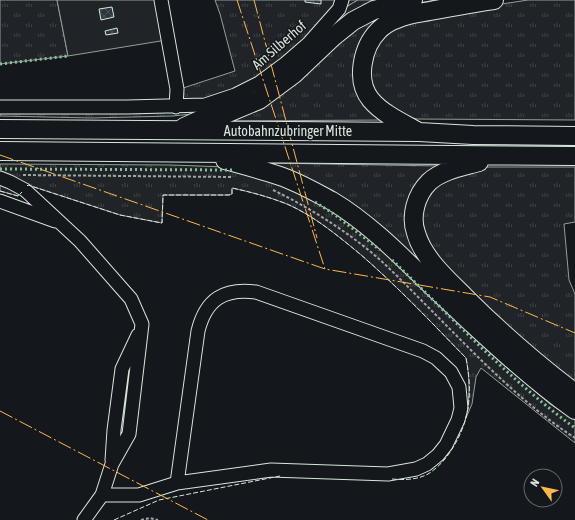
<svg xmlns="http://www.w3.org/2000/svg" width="575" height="520" font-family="'Asap Condensed',sans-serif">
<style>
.grass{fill:url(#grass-tufts);stroke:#939e99}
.forest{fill:url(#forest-crowns);stroke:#939e99}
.garden{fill:#202428;stroke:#939e99}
.building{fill:url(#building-cross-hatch);stroke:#d8e6dc}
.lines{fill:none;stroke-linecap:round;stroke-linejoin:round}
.minor-casing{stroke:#d8e6dc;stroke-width:15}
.highway-casing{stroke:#d8e6dc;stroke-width:20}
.path{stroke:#9da8a2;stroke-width:2;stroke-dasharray:3 2;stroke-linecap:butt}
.minor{stroke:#14181c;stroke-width:13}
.highway{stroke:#14181c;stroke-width:18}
.hedge{stroke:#8ac095;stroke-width:3;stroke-dasharray:2 3;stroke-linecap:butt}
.fence{stroke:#d8e6dc;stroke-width:1;stroke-dasharray:5 2;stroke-linecap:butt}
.power{stroke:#ffb74d;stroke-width:1;stroke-dasharray:14 3 2 3;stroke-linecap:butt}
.labels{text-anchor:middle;stroke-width:3;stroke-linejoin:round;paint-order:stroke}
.street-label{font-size:14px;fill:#d8e6dc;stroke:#14181c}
</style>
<defs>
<pattern id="grass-tufts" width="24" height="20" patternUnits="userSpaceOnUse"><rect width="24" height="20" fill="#202428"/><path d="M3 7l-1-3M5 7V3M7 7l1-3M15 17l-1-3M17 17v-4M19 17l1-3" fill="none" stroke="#404447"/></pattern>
<pattern id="forest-crowns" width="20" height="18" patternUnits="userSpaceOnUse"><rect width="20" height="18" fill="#202428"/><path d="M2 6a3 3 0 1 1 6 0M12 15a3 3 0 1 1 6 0" fill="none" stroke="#404447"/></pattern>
<pattern id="building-cross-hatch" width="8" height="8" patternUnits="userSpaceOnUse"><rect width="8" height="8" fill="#2c363c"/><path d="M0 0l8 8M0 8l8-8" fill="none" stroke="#4a5358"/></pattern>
</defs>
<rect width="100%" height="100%" fill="#14181c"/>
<path class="grass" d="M0 0H57L68 56 0 64Z
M215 0H358L349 5 326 28 210 112 173 116 91 118 0 116V103L179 105 180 89 235 71 220 14Z
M436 0H464L408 10 358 60 386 120 223 121 344 33 400 6Z
M528 0H575V120L417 119 407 117 379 100 367 76 376 41 410 18Z
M267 163 440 166 412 207 454 293 312 182Z
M0 164 171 165 227 167 313 195 388 253 499 361 550 404 575 420V443L481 368 476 377 472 404 466 418C470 398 470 378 466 358 431 322 397 286 360 254 337 235 314 216 287 204 269 197 251 192 232 188V194L229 195H163L162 223 120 215 28 185 18 196 0 191Z
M481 167H575V222L564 224 569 280 575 294V387L480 306 425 240 420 216 430 187Z"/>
<path class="forest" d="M358 0H377L327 32C337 16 341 9 358 0Z"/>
<path class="garden" d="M57 0H166L173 39 68 56Z"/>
<path class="building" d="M305 0H321V4L305 2Z
M112 7 114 17 101 20 99 9Z
M117 28 118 33 106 35 105 31Z"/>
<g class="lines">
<g class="minor-casing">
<path id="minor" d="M161 0 177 89 176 107
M0 107H127L205 105 235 95 259 83 286 63 308 44 339 9 342 0
M0 178 10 182 25 190 80 241 131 299 142 324 129 434 112 464 102 495 84 520
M0 201 55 221
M112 460 114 430 122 369 138 335
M102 495H139L177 483 271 470 388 474 416 469 427 464 438 455 446 445 458 420 461 408 459 387 451 372 436 358 423 351 256 292C224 288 206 299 198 331L177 483"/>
</g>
<g class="highway-casing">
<path id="highway" d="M184 127 204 118 228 113 259 100 294 74 333 37 353 21 374 10 413 0
M0 129 419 132 473 135 575 136
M417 131C401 122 383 114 371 100 355 81 362 47 379 30 384 25 391 21 397 19 407 14 420 13 430 11 451 7 472 3 494 0
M0 151 575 156
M225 160C243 165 262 170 280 176 298 182 315 192 332 201 369 223 402 257 433 287 479 330 524 373 575 410
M479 162C462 167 442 170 429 182 416 195 410 216 416 233 423 258 447 279 465 297 500 332 536 363 575 393"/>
</g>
<path class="path" d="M23 175 231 177
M273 190C308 207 340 227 371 252 391 269 409 288 428 307 474 353 520 402 575 438
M141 520 150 518 158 520"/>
<use href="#minor" class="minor"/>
<use href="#highway" class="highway"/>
<path class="hedge" d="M0 64 68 56
M0 169 232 170
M315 202 334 214 380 250
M392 260C452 317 508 379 575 428"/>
<path class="fence" d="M27 186 28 185 120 215 162 223 163 195H229L232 194V188C251 192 269 197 287 204 314 216 337 235 360 254 397 286 431 322 466 358 473 394 470 424 448 455 443 462 436 469 428 474 417 480 404 480 392 479
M0 191 18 196 22 192
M114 520 159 500 280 476"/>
<path class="power" d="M237 0 325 269
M254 0 317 238
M0 155 325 269 490 297 575 333
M0 411 208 520"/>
</g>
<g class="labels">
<g class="street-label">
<text transform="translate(279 45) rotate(-41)" y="5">Am Silberhof</text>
<text x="288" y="136">Autobahnzubringer Mitte</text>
</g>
</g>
<g transform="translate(543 488) rotate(303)"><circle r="19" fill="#14181c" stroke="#626a69"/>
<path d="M0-3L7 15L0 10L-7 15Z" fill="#ffb74d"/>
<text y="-6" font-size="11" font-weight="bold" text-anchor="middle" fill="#d8e6dc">N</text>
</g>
</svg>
